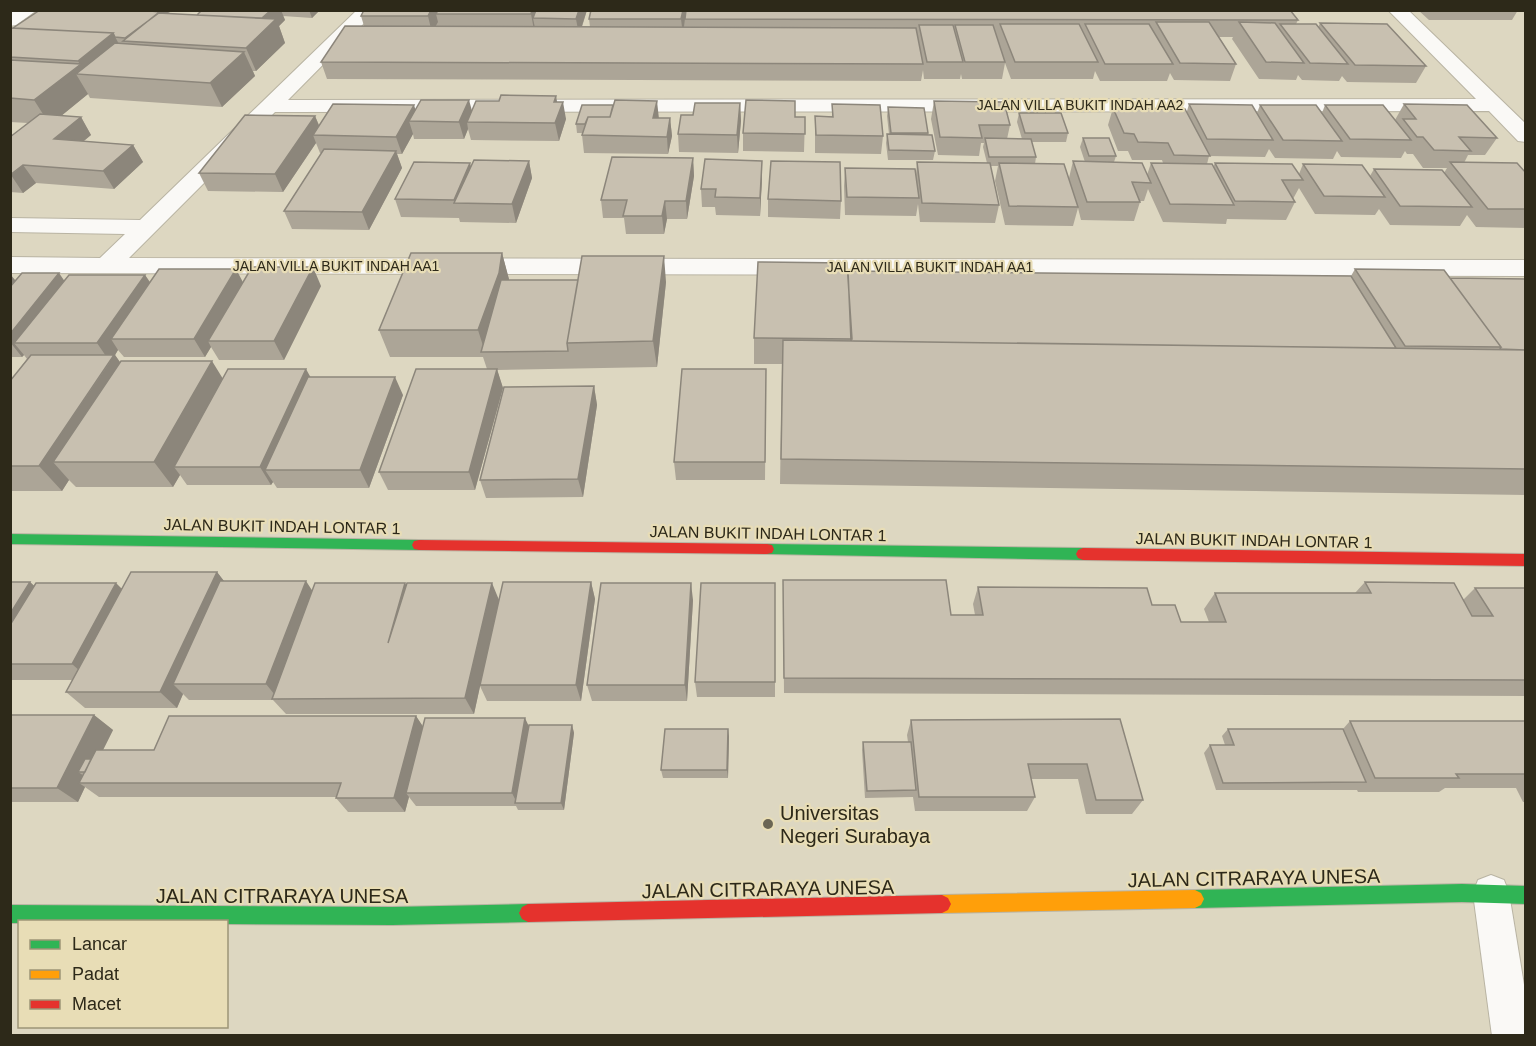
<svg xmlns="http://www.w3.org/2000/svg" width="1536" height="1046" font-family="Helvetica,sans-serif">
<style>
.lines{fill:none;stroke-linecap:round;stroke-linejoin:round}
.lane-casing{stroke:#b9b4a3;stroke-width:2}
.street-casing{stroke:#b9b4a3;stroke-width:2}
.fast-casing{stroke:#b9b4a3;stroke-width:2}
.slow-casing{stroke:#b9b4a3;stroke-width:2}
.jam-casing{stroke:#b9b4a3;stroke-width:2}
.lane{fill:#faf9f6;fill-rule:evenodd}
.street{fill:#faf9f6;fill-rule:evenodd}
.fast{fill:#30b455;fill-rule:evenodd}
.slow{fill:#ff9f0a;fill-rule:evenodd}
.jam{fill:#e5322d;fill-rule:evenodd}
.wall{fill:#aca597;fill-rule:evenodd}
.shaded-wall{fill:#8c867b}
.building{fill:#c8c0b0;stroke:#8c867b;stroke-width:1.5}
.poi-dot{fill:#6b6654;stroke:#e8ddb6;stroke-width:2}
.labels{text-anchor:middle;stroke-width:4.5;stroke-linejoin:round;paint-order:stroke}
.far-street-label{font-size:14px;fill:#2d2919;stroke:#e8ddb6}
.street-label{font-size:16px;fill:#2d2919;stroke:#e8ddb6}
.near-poi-label{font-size:20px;fill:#2d2919;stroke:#e8ddb6;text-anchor:start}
.near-street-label{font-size:20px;fill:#2d2919;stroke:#e8ddb6}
</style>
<rect width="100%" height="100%" fill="#ddd7c1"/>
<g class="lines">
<g class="lane-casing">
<path id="lane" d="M1491 875 1504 880 1509 893 1526 997V1036H1492L1473 893 1478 880Z"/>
</g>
<g class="street-casing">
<path id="street" d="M14 10H37L16 25 10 26V13Z
M357 10H377L288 100 1476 99 1388 10H1408L1526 124V142L1518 141 1489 111 275 112 129 258 1526 260V276L10 273V257L100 258 125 234 10 232V218L140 220Z"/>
</g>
<g class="fast-casing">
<path id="fast" d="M10 534 419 540 424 541 426 545 424 549 419 550 10 544Z
M767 544 1083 548 1088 550 1090 554 1088 558 1083 560 767 554 762 553 760 549 762 545Z
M1462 884 1526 886V904L1462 902 1195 908 1189 905 1186 899 1189 893 1195 890Z
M528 904 534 907 537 913 534 919 528 922 392 925 226 924V922L10 923V905L392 907Z"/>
</g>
<g class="slow-casing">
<path id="slow" d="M1195 890 1201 893 1204 899 1201 905 1195 908 942 913 936 910 933 904 936 898 942 895Z"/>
</g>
<g class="jam-casing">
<path id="jam" d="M419 540 767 544 772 545 774 549 772 553 767 554 419 550 414 549 412 545 414 541Z
M1083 548 1526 554V566L1083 560 1078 558 1076 554 1078 550Z
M942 895 948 898 951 904 948 910 942 913 528 922 522 919 519 913 522 907 528 904Z"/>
</g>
<use href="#lane" class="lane"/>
<use href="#street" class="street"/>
<use href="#fast" class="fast"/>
<use href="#slow" class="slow"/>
<use href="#jam" class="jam"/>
</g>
<path class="wall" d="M172 10 168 14 197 15 202 10H320L312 18 283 16 285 20 279 26 285 43 256 71H253L255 76 222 107 90 98 88 94 61 116 81 117 91 135 84 141 133 145 143 162 114 189 36 183 23 193 10 192V137L28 123 10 122V28Z
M364 10H587L582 27H590L589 19 1298 20 1296 24 1318 28 1320 23 1426 66 1416 83 1347 82 1342 76 1339 81 1302 80 1298 75 1296 80 1259 79 1232 39 1233 37H1219L1236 64 1230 81 1174 80 1170 73 1167 81H1100L1095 71 1093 79H1011L1005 63 1002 79H962L961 74 960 79H924L923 70 921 81 327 79 321 62 364 26 361 16Z
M1418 10H1518L1512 20H1429Z
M934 101 1010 125 1007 139H1022L1017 122 1019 113 1068 133 1066 142H1032L1036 157 1035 164 1069 178 1073 161 1085 162 1080 147 1083 138 1116 156 1114 162 1147 175 1151 163H1163L1162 160H1132L1128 151H1118L1108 125 1113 108 1187 111 1189 104 1257 113 1260 105 1322 113 1325 105 1395 120 1404 104 1497 138 1485 155H1468L1464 163 1526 173V228L1476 227 1467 215 1460 226 1390 225 1379 209 1375 215 1315 214 1299 188 1293 199 1295 202 1286 220 1227 219 1226 224 1163 222 1148 189 1144 201H1140V202L1134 221 1081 220 1078 208 1073 226 1005 225 995 181 998 166H990L999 205 995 223 920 222 918 204 916 216 845 215 844 186 845 168 916 175 917 162 987 163 983 147 984 143H981L979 156 938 155 931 119ZM1269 149 1275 158 1333 159 1337 151 1341 157 1401 158 1405 151 1407 154H1413L1423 168H1447L1444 173 1374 169 1370 176 1303 164 1299 174 1215 163 1213 167 1207 164 1209 156 1265 157Z
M557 102 566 119 559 141 471 140 468 129 464 139H414L413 134 402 154H397L402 168 369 230 292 229 284 211 322 153H320L316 143 283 192 208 191 199 173 315 116 319 125 415 109 472 110Z
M740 103 741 121 738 153 679 152 678 134 693 115Z
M832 104 883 136 881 154 815 153V116H832Z
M888 107 928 133V135L935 151 933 160H888L886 143 887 134H889L887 116Z
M795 117H805L804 152 743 151V133Z
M670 118 672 136 668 154 584 153 582 135V133H577L576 124Z
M693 158 694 176 687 219H667L664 234H626L624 218H603L601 200Z
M529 161 532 178 516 223 460 222 459 218 401 217 395 199 471 167Z
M762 161V178L760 216 716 215 715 207H702L701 189Z
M768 199 841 201 840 219 768 217Z
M502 253 509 280 666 282 657 367 497 370 503 388 475 490H388L379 472 487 369 483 357H390L379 330Z
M1355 269 1450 278 1526 279V495L780 484 782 364H754V338L848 271 1351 276Z
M10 274 16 281 64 280 145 275 150 282H243L321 286 284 360H219L211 347 205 357H124L118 350 115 355 120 362 222 379 311 377 403 395 369 488H277L273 482 271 485H187L180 475 173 487H76L69 480 62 491H10V378L12 379 27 359 24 355 22 357H10Z
M766 369 765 480H676L674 462Z
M594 386 597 405 583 497 486 498 480 480Z
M217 572 224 581 312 591 406 586 499 599 591 582 595 599 581 701H487L480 686 474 714H286L273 700H189L183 694 177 708H85L66 692 72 680H10V582H30L34 586 122 588Z
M783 580 951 615H975L973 604 978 587 1152 605 1181 622H1209L1204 609 1215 593H1355L1365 582 1463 600 1475 588H1526V696L784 693Z
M775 583V697H697L695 682Z
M693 600 687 701H592L587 685Z
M10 715H94L113 730 103 750H154L416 716 423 727 572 725 574 733 564 810H518L516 806H416L409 797 405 812H348L336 798V797H99L85 787 78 802H10Z
M1120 719 1143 800 1132 814H1086L1078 779H1031L1035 797 1027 811H915L913 797 865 798 862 750 863 742H908L907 735 911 720Z
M1350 721H1526V802H1523L1516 788H1445L1439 792H1358L1357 790H1216L1204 753 1210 745H1225L1222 736 1228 729H1343Z
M729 736 728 778H663L661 770Z"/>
<path class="shaded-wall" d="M145 10H172L127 41 125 38Z
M271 10H281L285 20 279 26 285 43 256 71 246 48 255 24Z
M309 10H320L312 18Z
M431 10H445L436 14 438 22 432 33 428 16Z
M532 10H541L533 18 535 28 534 30 531 14Z
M579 10H587L579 35 576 19Z
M683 10H686L683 35 681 19Z
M113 33 126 57 76 74 88 94 50 125 34 100 80 65 78 61Z
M244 52 255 76 222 107 210 83Z
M556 96 559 112 563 102 566 119 559 141 555 123 554 102Z
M469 100 474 118 467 122 468 129 464 139 459 122Z
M657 101 659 119 653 118Z
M740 103 741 121 738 153 737 135Z
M414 105 419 121H409L413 134 402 154 396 137Z
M315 116 322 133 313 135 316 143 283 192 275 174Z
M81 117 91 135 65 156 54 139Z
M670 118 672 136 668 154 667 137Z
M133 145 143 162 114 189 103 171Z
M396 151 402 168 369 230 362 212Z
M693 158 694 176 687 219 686 201Z
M529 161 532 178 516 223 512 204Z
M762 161V178L760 216V198Z
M470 163 475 181 455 203 454 200Z
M23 165 36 183 23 193 11 175Z
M665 201 667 219 664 234 662 216Z
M502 253 509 279 506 299 485 352 478 330Z
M664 256 666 282 657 367 653 341Z
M313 267 321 286 284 360 274 341Z
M236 269 246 288 208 341 211 347 205 357 194 339Z
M59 273 72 292 14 343 24 355 22 357 10 342V334Z
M10 274 22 289 10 302Z
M145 275 157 293 111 339 118 350 115 355 133 381 53 462 69 480 62 491 39 466 110 362 97 343Z
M212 361 228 387 174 467 180 475 173 487 154 462Z
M306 369 316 387 265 470 273 482 271 485 260 467Z
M497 369 503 388 475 490 469 472Z
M395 377 403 395 369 488 360 470Z
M594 386 597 405 583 497 578 479Z
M217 572 230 589 173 684 183 694 177 708 160 692Z
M306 581 317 598 279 700 266 684Z
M30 582 48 599 10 663V614Z
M591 582 595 599 581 701 576 685Z
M116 583 133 600 90 680 72 664Z
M405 583 414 600 388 643Z
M492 583 499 600 474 714 465 698Z
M691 583 693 600 687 701 685 685Z
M94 715 113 730 92 772H78L89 779 79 783 85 787 78 802 57 788Z
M416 716 426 731 406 793 409 797 405 812 394 798Z
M525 718 532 733 517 803 512 793Z
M572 725 574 733 564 810 561 803Z
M728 729 729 736 728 778 727 770Z"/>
<path class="building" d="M40 10H141L160 12 125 38 115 37 113 33 13 28Z
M202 10H271L262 18 197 15Z
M364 10H431L428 16H361Z
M438 10H532L531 14H436Z
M536 10H579L576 19 533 18Z
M591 10H683L681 19H589Z
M686 10H1290L1298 20 685 19Z
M158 13 276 19 246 48 123 41Z
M1156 22H1209L1236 64 1180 63Z
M1239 22 1275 23 1304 63 1266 62Z
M1320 23 1387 24 1426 66 1355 65Z
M1000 24H1079L1098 62H1015Z
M1085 24H1149L1173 64H1105Z
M1280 24H1316L1348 64 1310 63Z
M919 25H953L963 62H927Z
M955 25H993L1005 62H965Z
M345 26 916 28 923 64 321 62Z
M10 28 113 33 78 61 10 57Z
M115 43 244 52 210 83 76 74Z
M10 60 81 64 34 100 10 98Z
M501 95 556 96 554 102H563L555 123 467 122 476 101H499Z
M421 100H469L459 122 409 121Z
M615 100 657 101 653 118H670L667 137 582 135 588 117H610Z
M746 100 795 101V117H805V134L743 133Z
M934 101 1004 102 1010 125H979L982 138 940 137Z
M695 103H740L737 135 678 134 681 115H693Z
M333 104 414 105 396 137 313 135Z
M832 104 880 105 883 136 816 135 815 116 833 117Z
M1189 104 1252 105 1273 140 1207 139Z
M1404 104 1467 105 1497 138 1459 137 1471 151 1434 150 1423 137H1417L1403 119H1416Z
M582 105H613L610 117H588L585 124H576Z
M1260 105H1316L1342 141 1283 140Z
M1325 105H1383L1411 140 1350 139Z
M888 107 924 108 928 133H891Z
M1113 108 1185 109 1210 156 1174 155 1168 143 1138 142 1134 134 1124 133Z
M1019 113H1061L1068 133H1025Z
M40 114 81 117 54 139 133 145 103 171 23 165 10 175V137Z
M245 115 315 116 275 174 199 173Z
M887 134 932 135 935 151 889 150Z
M985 138 1031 139 1036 157H989Z
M1083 138H1109L1116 156H1089Z
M324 149 396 151 362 212 284 211Z
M612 157 693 158 686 201H665L662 216H623L627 200H601Z
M705 159 762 161 760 198 715 197 716 189H701Z
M474 160 529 161 512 204 454 203Z
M771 161 840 162 841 201 768 199Z
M1073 161 1142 163 1151 183 1132 182 1140 202H1087Z
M414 162 470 163 454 200 395 199Z
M917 162 990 163 999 205 922 203Z
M1450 162 1517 163 1526 173V209H1488Z
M999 163 1064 164 1078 207 1009 206Z
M1151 163 1212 164 1234 205 1170 204Z
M1215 163 1292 164 1303 180H1282L1295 202 1235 201Z
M1303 164 1362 165 1385 197 1324 196Z
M845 168 915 169 919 198 847 197Z
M1374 169 1442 170 1472 207 1400 206Z
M411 253H502L499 273 478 330H379Z
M582 256H664L653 341 567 343Z
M758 262 847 263 852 339 754 338Z
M252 267H313L274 341H208Z
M159 269H236L194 339H111Z
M1355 269 1444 270 1501 347 1405 346Z
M848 271 1351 276 1396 348 851 341Z
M22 273H59L10 334V287Z
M69 275H145L97 343H14Z
M1450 278 1526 279V350L1500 349 1501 347Z
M501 280H578L567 343 568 351 481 352Z
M783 340 1526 350V469L781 459Z
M31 355H114L39 466H10V381Z
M121 361H212L154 462H53Z
M228 369H306L260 467H174Z
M416 369H497L469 472H379Z
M682 369H766L765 462H674Z
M308 377H395L360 470H265Z
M594 386 578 479 480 480 504 387Z
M131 572H217L160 692H66Z
M783 580H946L951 615H983L978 587 1147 588 1152 605H1175L1181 622H1226L1215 593H1371L1365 582 1454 583 1472 616H1493L1475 588H1526V680L784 678Z
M220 581H306L266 684H173Z
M10 582H30L10 614Z
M503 582H591L576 685H480Z
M36 583H116L72 664H10V625Z
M315 583H405L388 643 407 583H492L465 698 272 699Z
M601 583H691L685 685H587Z
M701 583H775V682H695Z
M10 715H94L57 788H10Z
M169 716H416L394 798H336L341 783H79L96 750H154Z
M425 718H525L512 793H406Z
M1120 719 1143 800H1096L1087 764H1028L1035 797H919L911 720Z
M1350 721H1526V774H1456L1459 778H1375Z
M529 725H572L561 803H515Z
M665 729H728L727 770H661Z
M1228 729H1343L1366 782 1223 783 1210 745H1234Z
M863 742H911L916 790 867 791Z
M85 759H91L85 772H78Z"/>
<circle class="poi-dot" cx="768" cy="824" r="6"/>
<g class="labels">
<g class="far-street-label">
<text x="1080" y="110">JALAN VILLA BUKIT INDAH AA2</text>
<text x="336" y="271">JALAN VILLA BUKIT INDAH AA1</text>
<text x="930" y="272">JALAN VILLA BUKIT INDAH AA1</text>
</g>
<g class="street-label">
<text transform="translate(282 526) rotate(1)" y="6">JALAN BUKIT INDAH LONTAR 1</text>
<text transform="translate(768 533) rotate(1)" y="6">JALAN BUKIT INDAH LONTAR 1</text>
<text transform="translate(1254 540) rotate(1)" y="6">JALAN BUKIT INDAH LONTAR 1</text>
</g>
<g class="near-poi-label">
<text x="780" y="820">Universitas<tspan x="780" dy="23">Negeri Surabaya</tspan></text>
</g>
<g class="near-street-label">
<text transform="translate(1254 878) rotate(-1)" y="7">JALAN CITRARAYA UNESA</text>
<text transform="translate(768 889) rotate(-1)" y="7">JALAN CITRARAYA UNESA</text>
<text x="282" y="903">JALAN CITRARAYA UNESA</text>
</g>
</g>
<rect width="1536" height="1046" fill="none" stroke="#2d2919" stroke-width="24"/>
<rect x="18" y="920" width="210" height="108" fill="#e8ddb6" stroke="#9d9577" stroke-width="1.5"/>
<rect x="30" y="940" width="30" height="9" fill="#30b455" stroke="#9d9577" stroke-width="1.5"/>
<text x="72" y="950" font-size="18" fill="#2d2919">Lancar</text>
<rect x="30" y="970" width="30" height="9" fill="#ff9f0a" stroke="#9d9577" stroke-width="1.5"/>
<text x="72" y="980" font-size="18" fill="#2d2919">Padat</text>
<rect x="30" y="1000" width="30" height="9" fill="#e5322d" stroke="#9d9577" stroke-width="1.5"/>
<text x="72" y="1010" font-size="18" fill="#2d2919">Macet</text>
</svg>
